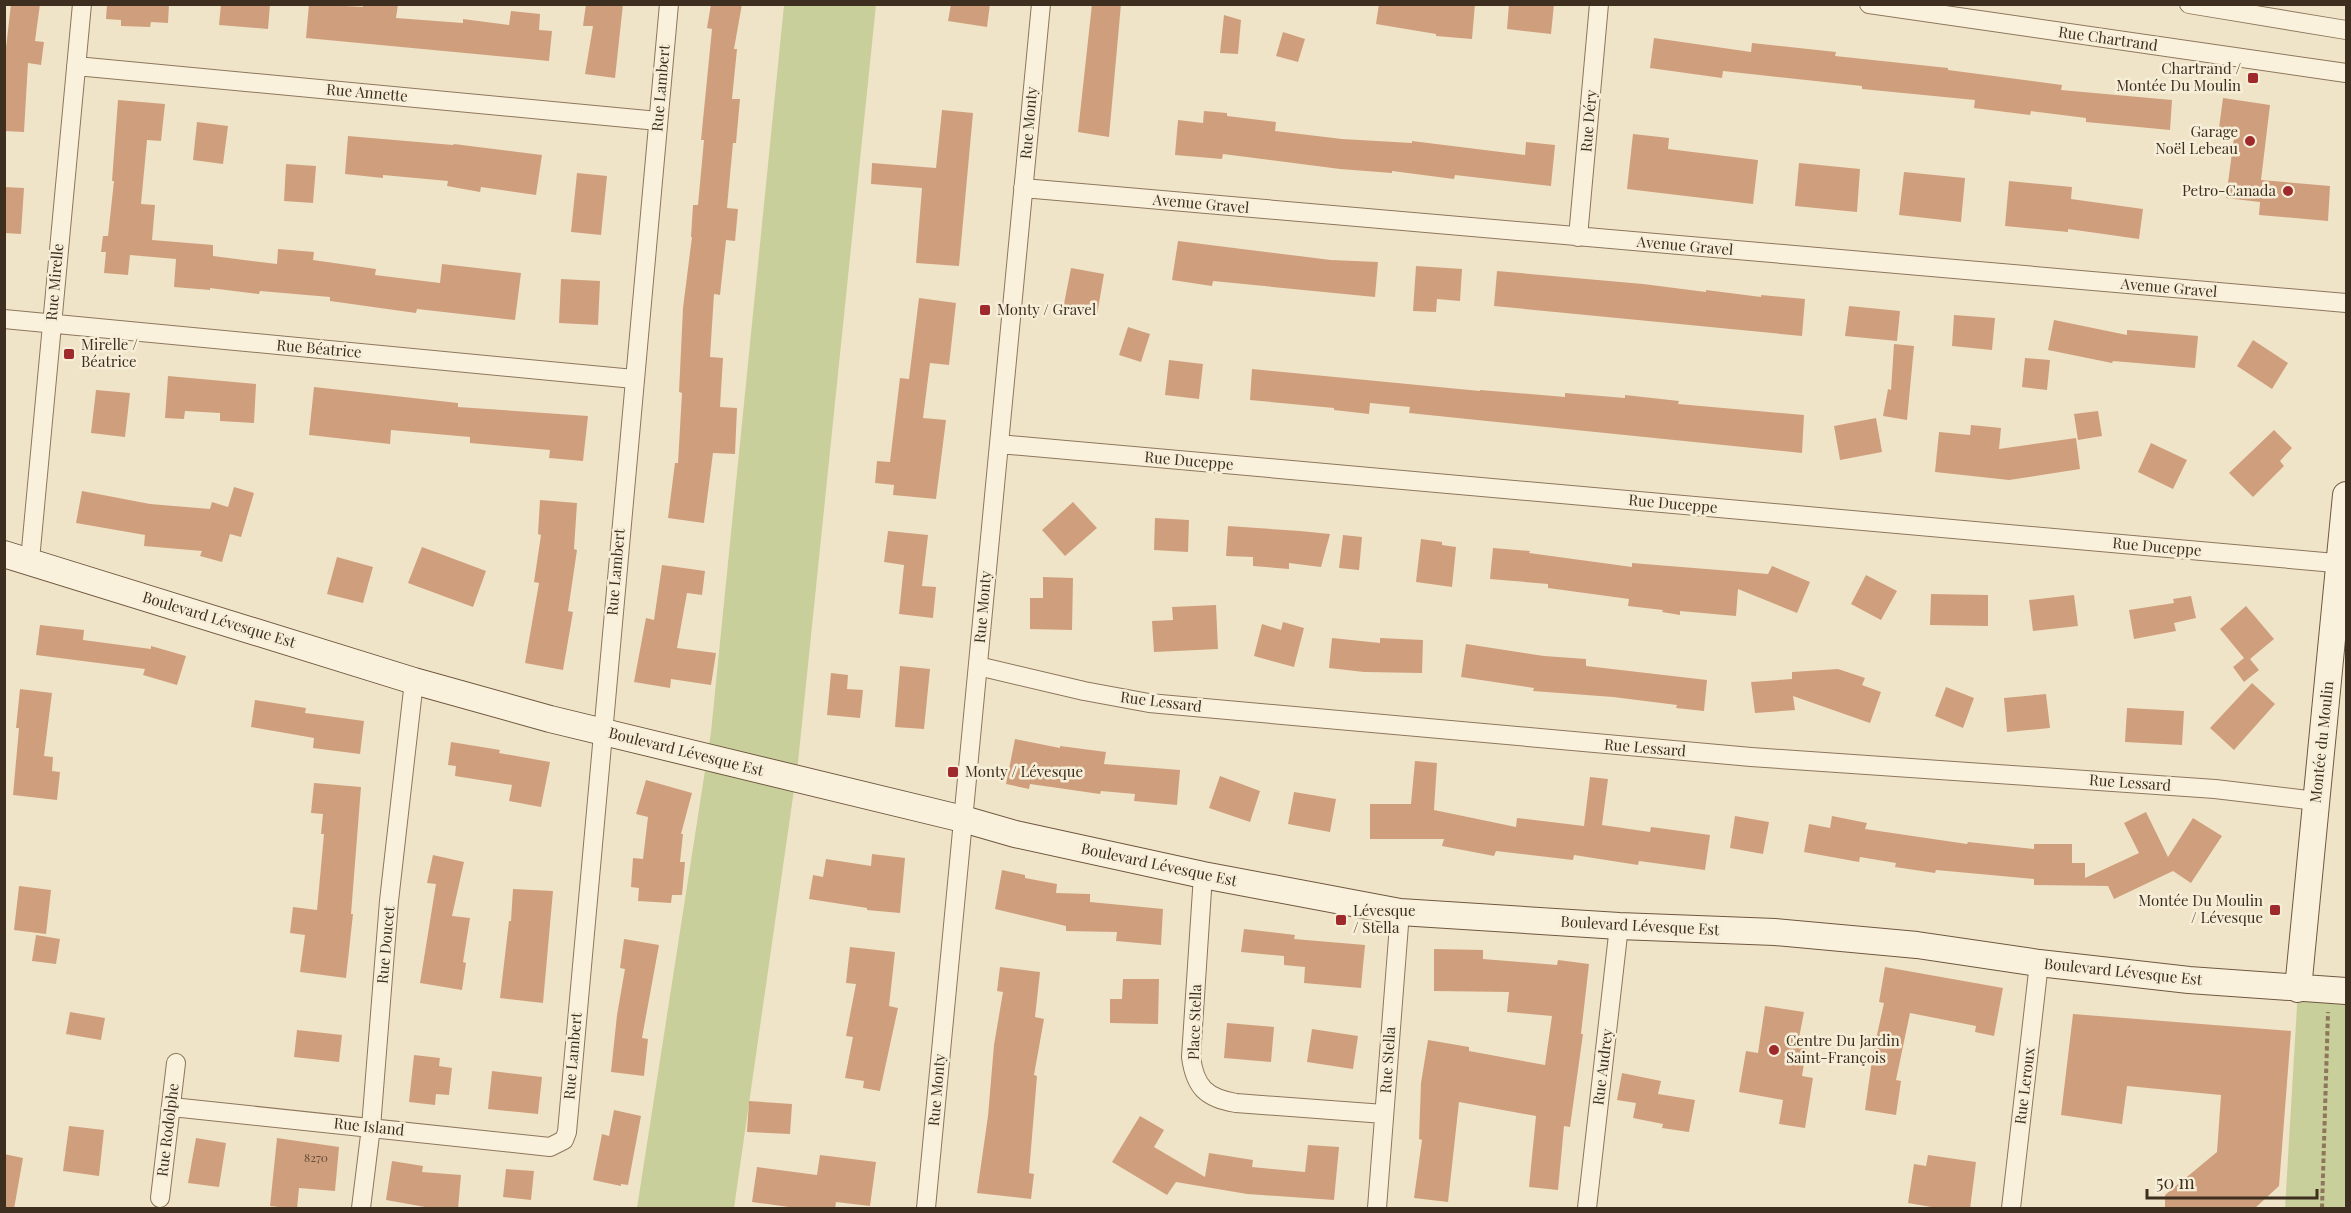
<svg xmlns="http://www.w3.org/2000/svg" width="2351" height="1213" font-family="'Playfair Display',serif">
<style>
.green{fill:#c9cf9b}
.building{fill:#cf9f7d}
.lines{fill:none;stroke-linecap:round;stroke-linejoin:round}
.street-casing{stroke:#8d765c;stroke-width:20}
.secondary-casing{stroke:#6f573f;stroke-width:28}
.path{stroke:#8d765c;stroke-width:4;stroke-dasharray:4.5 3;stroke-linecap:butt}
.street{stroke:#faf1dc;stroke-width:18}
.secondary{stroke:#faf1dc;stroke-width:26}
.poi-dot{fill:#9e2a2b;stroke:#f7eed8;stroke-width:2}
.labels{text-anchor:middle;stroke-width:5;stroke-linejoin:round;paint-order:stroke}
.number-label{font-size:12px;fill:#624a37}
.street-label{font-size:15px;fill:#3d2e20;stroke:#f7eed8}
.poi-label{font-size:15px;fill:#3d2e20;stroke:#f7eed8;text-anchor:start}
</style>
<rect width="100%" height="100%" fill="#f0e4c8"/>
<path class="green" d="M784 5H876L798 762 734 1208H637L711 732Z
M2298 989 2346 990V1208H2285Z"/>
<path class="building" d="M11 4H40L35 41 44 42 41 65 28 63 24 132 4 131V65Z
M107 4H169L168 23 151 22 150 27 121 26V20L106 19Z
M221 4H270L268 29 219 25Z
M309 4 363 7V4H398L396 18 463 23V19L509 25 511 11 540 14 539 30 552 31 549 61 306 38Z
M586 4H623L615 78 585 74 593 26H583Z
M711 4H742L734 49H737L732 99H740L736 143H733L727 208 738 209 735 241 726 240 720 295 714 294 710 357 723 358 720 407 737 408 735 454 713 453 704 523 668 518 675 463H678L682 393 679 392 683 308 692 237H691L693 205H698L704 140H701L712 29 707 28Z
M951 4H990L987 27 948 21Z
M1092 4H1121L1109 137 1078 132Z
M1379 4H1475L1472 39 1436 36V34L1376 24Z
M1509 4H1554L1551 34 1507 29Z
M1224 15 1241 20 1238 54 1220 53Z
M1283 32 1305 39 1298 62 1276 56Z
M1654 38 1751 52 1752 43 1836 52 1835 56 1948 68V70L2062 85 2061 90 2172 100 2170 130 2086 122V118L2031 111 2030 115 1974 108 1975 100 1862 89V86L1723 71 1722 78 1650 68Z
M2223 98 2270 105 2261 180 2330 186 2328 221 2259 215 2260 202 2226 198 2235 130 2219 128Z
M118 100 165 104 161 141 147 140 141 204 155 205 152 240 213 245V256L277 264 278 249 314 252 313 260 376 269 375 275 440 283 442 264 521 273 515 320 417 309 416 313 330 301V297L260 291 259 294 210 288V290L174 287 176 259 130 255 128 275 104 273 106 252H101L103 236H108L114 181H112Z
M942 110 973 113 959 266 916 263 922 188 871 184 872 163 936 168Z
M1204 111 1227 113V116L1276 122 1275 131 1342 139 1412 143V141L1525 155 1526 142 1555 145 1551 186 1455 175 1454 179 1392 171V173L1340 169 1223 154 1222 159 1175 155 1178 120 1203 123Z
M197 122 228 126 223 164 193 160Z
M1633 134 1669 138 1668 149 1758 160 1753 204 1627 189Z
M348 136 453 145 454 144 542 155 536 195 481 187 480 192 447 186 448 181 383 175V178L345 174Z
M1799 163 1860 169 1857 212 1795 206Z
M286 164 316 166 313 203 284 201Z
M1904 172 1965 178 1961 222 1899 215Z
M577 173 607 176 601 235 571 232Z
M2009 181 2072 187 2071 199 2143 209 2139 239 2068 229V232L2005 226Z
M4 187 24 188 21 234 4 233Z
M1178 241 1331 260 1378 262 1375 297 1213 281 1212 286 1172 280Z
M1416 266 1462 269 1460 301 1437 299 1436 312 1413 311Z
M1071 268 1104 274 1097 315 1063 309Z
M1497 271 1643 284 1706 292V290L1761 297V295L1805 299 1802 336 1494 306Z
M561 279 600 281 598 325 559 323Z
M919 298 956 303 949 365 930 363 923 418 946 420 936 499 893 495 894 485 875 483 877 461 890 462 900 378 909 379Z
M1849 306 1900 311 1897 341 1845 336Z
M1954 315 1995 318 1992 350 1952 346Z
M2054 320 2127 335V330L2198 336 2195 368 2113 361 2112 363 2048 350Z
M1128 327 1150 334 1141 362 1119 355Z
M2253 340 2288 363 2272 389 2237 366Z
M1894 344 1914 346 1907 420 1883 416 1888 389 1891 390Z
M2025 358 2050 360 2047 390 2022 387Z
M1169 360 1203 364 1199 399 1165 395Z
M1252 369 1480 391V390L1565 397V393L1625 398V395L1679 401 1678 404 1804 415 1802 453 1409 413 1410 407 1370 403 1369 414 1334 410V408L1250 400Z
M168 376 256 384 254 423 220 421V413L185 411 184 419 165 418Z
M314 387 458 403V407L588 416 583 461 549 458 550 450 470 443V437L391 430 390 444 309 435Z
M96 390 130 393 125 437 91 433Z
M2098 411 2102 436 2078 440 2074 414Z
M1876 418 1882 452 1840 460 1834 426Z
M1971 425 2001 428 1999 449 2076 438 2080 469 2009 480 1935 472 1939 432 1970 435Z
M2274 430 2292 448 2280 461 2284 466 2253 497 2229 473Z
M2151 443 2187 460 2173 489 2138 472Z
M234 487 254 493 241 537 230 534 222 562 200 556 202 551 144 546 145 535 76 523 82 491 150 504 210 509 212 502 228 507Z
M540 500 577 503 574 549 577 550 568 611 573 612 563 670 525 663 539 583 534 582 541 535 538 534Z
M1073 502 1097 528 1065 556 1042 530Z
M1155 518 1189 520 1188 552 1154 550Z
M1228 526 1300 531 1330 534 1321 567 1289 563V569L1253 566V557L1226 556Z
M888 531 928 535 922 586 936 587 933 618 899 614 904 565 884 562Z
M1343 535 1362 537 1359 570 1339 568Z
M1421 539 1442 542V545L1456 547 1452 587 1416 582Z
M422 547 486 571 473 607 408 583Z
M1493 548 1530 551 1529 553 1632 567V563L1768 574 1772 566 1810 582 1797 613 1738 589 1736 616 1680 611V615L1662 612 1663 610 1628 606 1629 599 1548 588V584L1490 579Z
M337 557 373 567 363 603 327 594Z
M662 565 705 571 702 595 687 593 677 648 716 653 711 685 671 679 670 688 634 682 646 618 654 620Z
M1866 575 1897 591 1881 620 1851 604Z
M1043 577 1073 578 1072 630 1030 629V598H1043Z
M1931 594 1988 595V626L1930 625Z
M2074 595 2078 626 2033 631 2029 600Z
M2191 596 2196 618 2174 623 2176 631 2134 639 2129 610 2174 603 2173 599Z
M1216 605 1218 649 1154 652 1152 621 1173 620 1172 607Z
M2246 606 2274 639 2250 659 2259 670 2244 682 2233 667 2244 658 2220 629Z
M1283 622 1304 628 1294 667 1254 656 1262 624 1281 630Z
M40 625 84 630 83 640 151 649V646L186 656 177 685 143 675 145 669 36 655Z
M1332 638 1380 643V638L1423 640 1422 673 1364 672 1329 668Z
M1466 644 1544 656 1586 659V666L1707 680 1704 711 1676 708 1677 705 1613 697 1533 691 1534 688 1461 677Z
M900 666 930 669 924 729 895 727Z
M1838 669 1865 678 1862 685 1881 692 1870 723 1793 696 1795 710 1755 713 1751 682 1792 679V672Z
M831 673 848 675 847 689 863 690 860 718 827 715Z
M2252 683 2275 704 2234 750 2210 728Z
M1946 687 1974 698 1963 728 1935 716Z
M20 689 52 693 44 756 53 757 52 771 60 772 57 800 13 795 19 728H16Z
M2046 694 2050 728 2007 732 2004 698Z
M255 700 306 708 305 713 364 721 360 754 313 748 314 738 251 727Z
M2127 708 2184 711 2182 745 2125 742Z
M1015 739 1060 748V746L1106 752 1104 764 1180 770 1177 805 1134 801 1135 794 1101 791 1100 794 1030 784 1029 789 1006 784Z
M451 742 500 750 499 753 550 762 541 807 509 801 512 785 455 776 456 766 448 765Z
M1415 761 1437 763 1434 810 1516 827 1517 818 1584 826 1590 777 1608 779 1602 825 1650 832 1651 827 1710 835 1705 870 1639 861 1638 865 1574 855 1573 860 1496 851 1494 856 1442 846 1444 839H1370V804H1411Z
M1220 776 1260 791 1250 822 1209 808Z
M646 780 692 793 681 834H683L680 862H685L682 895H672L671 903 638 901 639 888 631 887 633 858 643 859 648 817 636 814Z
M314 783 361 787 351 914H353L346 978 300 972 305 935 290 933 293 907 317 910 324 834H321L323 814 311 813Z
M1294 792 1336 799 1330 832 1288 824Z
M2146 812 2168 857 2193 818 2222 836 2191 883 2173 871 2114 899 2108 886 2034 885V879L1936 870 1935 873 1895 867 1896 863 1860 857 1859 862 1804 852 1809 824 1830 828 1832 816 1867 823 1865 829 1967 844 1968 842 2034 849V844H2072V863H2085V878L2139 853 2124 823Z
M1735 816 1769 822 1763 854 1730 848Z
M872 854 905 858 900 913 867 910V908L809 899 813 875 823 877 826 859 871 866Z
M433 855 464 862 452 916 470 918 463 962 466 963 462 990 420 983 436 884 427 883Z
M1002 870 1025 875V878L1057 884 1056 893 1090 894V902L1163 909 1161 945 1116 941 1117 932 1066 931V926L995 909Z
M19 886 51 890 46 934 14 930Z
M513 889 553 891 543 1003 500 998 509 921H511Z
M1244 929 1295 935 1294 939 1365 945 1361 988 1304 983 1305 967 1284 965V956L1241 952Z
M36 935 60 939 56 964 32 961Z
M624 939 659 945 642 1038 648 1039 644 1076 611 1072 617 1015 625 969 620 968Z
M850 947 895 952 889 1006 898 1008 880 1091 863 1088 864 1081 845 1078 853 1037 846 1036 856 984 846 983Z
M1434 949 1483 950V959L1557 965 1558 960 1589 964 1581 1034H1583L1570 1127 1564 1126 1558 1190 1529 1187 1536 1116 1459 1102 1448 1202 1414 1198 1422 1140 1419 1139 1421 1083 1428 1040 1469 1047V1051L1545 1065 1552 1016 1507 1012 1509 992 1434 991Z
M1000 967 1040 972 1035 1017 1044 1019 1034 1075 1037 1076 1029 1173 1034 1174 1031 1199 977 1193 988 1116 994 1045 1003 992 997 991Z
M1885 967 2003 988 1994 1036 1975 1032 1976 1026 1910 1013 1896 1080 1901 1081 1896 1115 1865 1110 1873 1053 1884 1003 1879 1002Z
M1123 979H1159L1158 1024 1110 1023V999H1122Z
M1765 1006 1804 1012 1799 1038 1808 1039 1802 1076 1813 1078 1805 1128 1779 1124 1783 1100 1739 1092 1746 1051 1758 1053Z
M70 1012 105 1018 101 1040 66 1034Z
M2073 1014 2291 1031 2279 1186 2254 1209H2165V1195L2217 1152 2221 1095 2127 1086 2122 1124 2061 1115Z
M1227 1023 1274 1027 1271 1062 1224 1058Z
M1312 1029 1358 1036 1353 1069 1307 1062Z
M297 1030 342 1035 339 1062 294 1057Z
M414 1055 440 1058 439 1066 452 1068 449 1095 436 1094 435 1105 409 1102Z
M492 1071 542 1077 538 1114 488 1109Z
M1622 1073 1661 1081 1658 1094 1695 1100 1689 1132 1662 1128 1663 1124 1633 1118 1636 1103 1617 1100Z
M749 1101 792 1104 790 1134 747 1132Z
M614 1110 641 1116 628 1185 621 1184V1186L593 1180 602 1134 609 1136Z
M1140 1116 1164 1130 1154 1147 1205 1177 1209 1153 1253 1160 1252 1167 1305 1172 1308 1145 1339 1147 1334 1200 1247 1194 1176 1182 1167 1195 1112 1162Z
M69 1126 104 1130 99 1176 63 1171Z
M196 1138 226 1143 219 1187 188 1183Z
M277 1138 339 1147 335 1191 299 1188 297 1209 270 1206Z
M4 1154 23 1158 14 1209 4 1208Z
M820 1155 876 1162 870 1206 836 1202 835 1209H803L752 1202 757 1167 817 1175Z
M1928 1155 1976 1162 1970 1209H1943L1908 1203 1914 1164 1926 1166Z
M392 1161 423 1166 422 1172 461 1175 458 1209H425V1207L386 1200Z
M506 1169 534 1171 531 1200 503 1197Z"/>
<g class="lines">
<g class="street-casing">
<path id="street" d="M1869 4 2346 73
M2189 4 2346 30
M76 66 658 121
M1023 188 2346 303
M1578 237 1599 4
M4 319 634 379
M999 444 2346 564
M30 560 82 4
M978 666 1084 691 1149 703 1751 757 2215 789 2316 801
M1203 875 1191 1057C1195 1087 1206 1098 1236 1103L1384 1114
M172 1107 550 1147 564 1140 567 1132 669 4
M160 1198 176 1063
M361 1208 371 1127 389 901 414 681
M926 1208 1041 4
M1377 1208 1400 912
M1587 1208 1619 926
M2011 1208 2039 963"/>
</g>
<g class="secondary-casing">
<path id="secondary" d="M4 554 414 681 550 719 963 819 1015 834 1203 875 1400 912 1619 926 1775 932 1917 945 2039 963 2189 980 2346 991
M2298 989 2346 495"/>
</g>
<path class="path" d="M2322 1208 2328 1012"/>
<use href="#street" class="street"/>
<use href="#secondary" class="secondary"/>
</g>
<g class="poi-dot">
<rect x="2247" y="72" width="12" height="12" rx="3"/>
<circle cx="2250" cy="141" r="6"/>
<circle cx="2288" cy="191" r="6"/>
<rect x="979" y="304" width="12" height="12" rx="3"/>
<rect x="63" y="348" width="12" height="12" rx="3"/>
<rect x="947" y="766" width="12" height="12" rx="3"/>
<rect x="2269" y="904" width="12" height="12" rx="3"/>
<rect x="1335" y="914" width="12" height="12" rx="3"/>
<circle cx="1774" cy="1050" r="6"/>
</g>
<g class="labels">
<g class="number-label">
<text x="316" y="1162">8270</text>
</g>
<g class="street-label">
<text transform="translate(2108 39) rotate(8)" y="5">Rue Chartrand</text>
<text transform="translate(661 88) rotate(-85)" y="5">Rue Lambert</text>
<text transform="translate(367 93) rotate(5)" y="5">Rue Annette</text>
<text transform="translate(1589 121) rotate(-85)" y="5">Rue Déry</text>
<text transform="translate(1029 123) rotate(-85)" y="5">Rue Monty</text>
<text transform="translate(1201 204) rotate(5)" y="5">Avenue Gravel</text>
<text transform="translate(1685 246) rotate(5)" y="5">Avenue Gravel</text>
<text transform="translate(55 282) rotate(-85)" y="5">Rue Mirelle</text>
<text transform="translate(2169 288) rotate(5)" y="5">Avenue Gravel</text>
<text transform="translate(319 349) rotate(5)" y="5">Rue Béatrice</text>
<text transform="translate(1189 461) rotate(5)" y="5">Rue Duceppe</text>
<text transform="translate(1673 504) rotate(5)" y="5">Rue Duceppe</text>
<text transform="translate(2157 547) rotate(5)" y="5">Rue Duceppe</text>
<text transform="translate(616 572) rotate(-85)" y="5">Rue Lambert</text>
<text transform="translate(983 607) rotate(-85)" y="5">Rue Monty</text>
<text transform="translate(219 620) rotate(17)" y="5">Boulevard Lévesque Est</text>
<text transform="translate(1161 702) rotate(7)" y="5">Rue Lessard</text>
<text transform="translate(2322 742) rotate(-84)" y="5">Montée du Moulin</text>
<text transform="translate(1645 748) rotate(5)" y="5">Rue Lessard</text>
<text transform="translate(686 752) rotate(14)" y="5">Boulevard Lévesque Est</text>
<text transform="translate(2130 783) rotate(4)" y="5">Rue Lessard</text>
<text transform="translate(1159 865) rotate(12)" y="5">Boulevard Lévesque Est</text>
<text transform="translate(1640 926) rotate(3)" y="5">Boulevard Lévesque Est</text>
<text transform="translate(386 945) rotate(-85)" y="5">Rue Doucet</text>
<text transform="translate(2123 972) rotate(6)" y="5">Boulevard Lévesque Est</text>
<text transform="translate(1195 1022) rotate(-88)" y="5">Place Stella</text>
<text transform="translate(573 1056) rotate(-85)" y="5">Rue Lambert</text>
<text transform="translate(1388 1060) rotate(-86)" y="5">Rue Stella</text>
<text transform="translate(1603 1067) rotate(-83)" y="5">Rue Audrey</text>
<text transform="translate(2025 1086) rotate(-83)" y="5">Rue Leroux</text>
<text transform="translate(937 1090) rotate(-85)" y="5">Rue Monty</text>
<text transform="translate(369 1127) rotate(6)" y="5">Rue Island</text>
<text transform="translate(168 1130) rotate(-83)" y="5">Rue Rodolphe</text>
</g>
<g class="poi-label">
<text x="2241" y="74" text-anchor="end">Chartrand /<tspan x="2241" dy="17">Montée Du Moulin</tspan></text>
<text x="2238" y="137" text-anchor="end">Garage<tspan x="2238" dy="17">Noël Lebeau</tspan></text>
<text x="2276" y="196" text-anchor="end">Petro-Canada</text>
<text x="997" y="315">Monty / Gravel</text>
<text x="81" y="350">Mirelle /<tspan x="81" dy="17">Béatrice</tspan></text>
<text x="965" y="777">Monty / Lévesque</text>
<text x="2263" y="906" text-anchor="end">Montée Du Moulin<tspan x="2263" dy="17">/ Lévesque</tspan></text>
<text x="1353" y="916">Lévesque<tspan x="1353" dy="17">/ Stella</tspan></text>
<text x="1786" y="1046">Centre Du Jardin<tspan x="1786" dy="17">Saint-François</tspan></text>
</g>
</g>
<rect width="2351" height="1213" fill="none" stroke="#3d2e20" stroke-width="12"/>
<path d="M2147 1189v9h170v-9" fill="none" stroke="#3d2e20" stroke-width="3"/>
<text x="2156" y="1189" font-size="18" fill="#3d2e20" stroke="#f7eed8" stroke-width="4.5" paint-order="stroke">50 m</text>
</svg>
